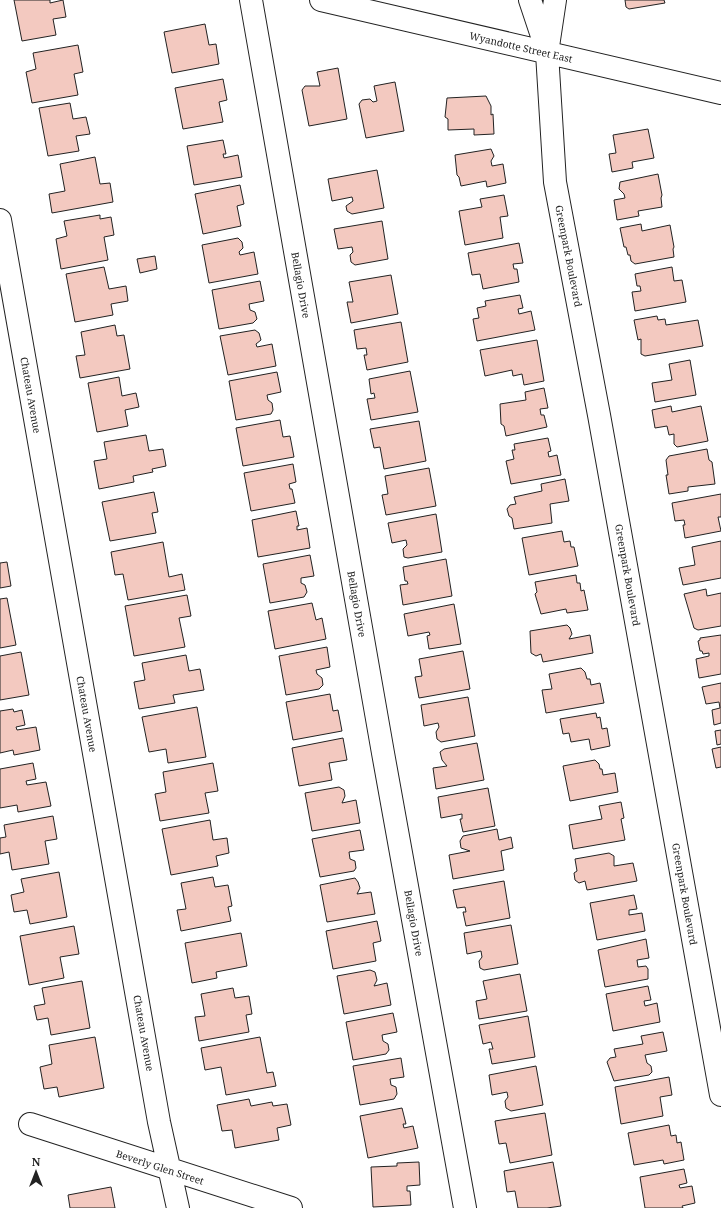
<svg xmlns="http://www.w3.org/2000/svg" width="721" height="1208" font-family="'Noto Serif',serif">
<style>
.building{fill:#f3c9c0;stroke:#222}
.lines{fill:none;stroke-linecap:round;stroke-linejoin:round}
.minor-casing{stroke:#222;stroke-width:24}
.minor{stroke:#fff;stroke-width:22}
.labels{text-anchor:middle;stroke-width:3;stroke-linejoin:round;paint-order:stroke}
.street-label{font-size:10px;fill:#222;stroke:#fff}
</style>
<rect width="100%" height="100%" fill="#fff"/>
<path class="building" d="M14 0H50V3L63 0 66 17 53 19 56 35 22 41Z
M625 0H664L665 3 629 9 626 7Z
M205 24 209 45 216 44 219 64 172 73 164 32Z
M78 45 83 72 74 74 78 95 32 103 26 72 36 69 33 53Z
M338 68 347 119 309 126 302 90 305 86H320L317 72Z
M223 79 227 100 219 102 223 122 183 129 175 88Z
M395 82 404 131 366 138 359 104 362 100 370 99 373 102 377 101 374 86Z
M486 96 491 106V115L493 114 494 134 474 135V129L448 130V119L445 117 447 98Z
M70 103 73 119 86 117 90 134 76 136 79 151 48 156 39 108Z
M648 129 654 158 632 162 633 168 612 172 609 154 616 153 613 135Z
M223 140 226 154H223L224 158 238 155 242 177 194 185 187 146Z
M491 149 494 156 491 161 492 166 503 164 506 183 487 187 486 181 461 186 459 177 457 175 455 155Z
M95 157 100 184 110 183 113 202 52 213 49 194 65 191 60 164Z
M377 170 384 208 352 214 347 211 346 206 353 201 352 197 332 201 328 179Z
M658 174 662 195 661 198 662 207 638 211 639 216 617 220 614 200 625 198 624 194 619 189 620 182Z
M240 185 244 204 237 206 241 226 203 234 195 194Z
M504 195 508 216 500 217 503 238 465 245 459 211 482 207 480 199Z
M100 215V219L111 217 114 235 104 237 108 260 61 269 56 239 67 236 64 221Z
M382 221 388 259 355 265 351 262 350 255 353 252 352 247 338 249 334 229Z
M641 224 642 231 670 225 674 247 673 249 674 257 635 264 631 261 630 255H628L626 247H624L620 228Z
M238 238 242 242 243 248 239 252 240 255 254 252 258 274 209 283 202 245Z
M519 243 523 263 513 264 514 269H517L519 282 483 289 480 274 472 275 468 253Z
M155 256 157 269 140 273 137 259Z
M104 267 109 289 126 286 128 301 111 304 113 315 75 322 66 274Z
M672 267 674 281 682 280 686 302 635 311 632 292 641 291 640 286H637L635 274Z
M391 275 398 314 351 323 347 302H353L349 282Z
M260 281 264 301 249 304 250 310 255 312 257 319 253 323 219 329 212 290Z
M520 295 523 308 518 309 519 314 531 311 535 330 477 341 473 319 479 318 477 308 486 306 485 301Z
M657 316 658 320 665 319 666 325 698 320 703 346 645 356 641 354V339L638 340 634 320Z
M401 322 408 362 367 370 364 355H367L366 348 357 349 354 330Z
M115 325 117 336 124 335 130 369 80 378 76 356 85 355 81 332Z
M255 330 259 333 261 340 256 344 257 347 272 344 276 366 228 375 220 336Z
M537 340 544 381 524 385 522 374 513 376 512 370 485 376 480 350Z
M690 360 696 395 655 402 652 383 672 380 669 364Z
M410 371 418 412 371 420 367 399 375 398 374 393 371 394 369 379Z
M277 372 281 392 267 395 268 400 272 403 273 410 271 414 236 420 229 381Z
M119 377 122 396 136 393 139 407 125 410 128 426 97 432 88 383Z
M544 388 548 408 540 409 541 415H544L547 427 506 436 504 426 501 424 500 404 526 400 525 392Z
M671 406 672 412 701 406 708 441 677 447 674 444V434L669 435 667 426 655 428 652 410Z
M280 420 283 437 290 436 294 457 243 466 236 428Z
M419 421 426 461 384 469 380 447 374 448 370 429Z
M146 435 149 451 163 449 166 466 152 469 153 472 133 476 134 482 99 489 94 461 107 459 104 442Z
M548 438 551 451 548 452 549 457 557 455 561 475 511 484 506 461 514 459 512 450H515L514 444Z
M707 449 709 460 712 462 715 484 688 487V491L669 494 666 475H668L666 460 669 456Z
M293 464 296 482 289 484 290 489H292L295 503 251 511 244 473Z
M429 468 436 506 386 515 382 495 388 494 385 476Z
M565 479 569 501 550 504 552 523 514 529 512 518 509 516 507 509 510 505 516 504 514 497 542 491 541 484Z
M154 492 158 512 152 513 156 533 110 541 102 502Z
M721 494V517H718L721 531 685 538 683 525H685L684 520 675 521 672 503Z
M296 511 299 526H297V530L307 528 310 548 258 557 252 520Z
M436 514 442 552 408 558 404 557 403 549 407 545 406 540 392 543 388 523Z
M562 531 564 542 570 541 571 547H574L578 566 529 575 522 538Z
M721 541V578L683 585 679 568 695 565 692 547Z
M163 542 169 577 182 574 185 590 128 600 123 574 115 575 111 552Z
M310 555 314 576 301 578V583L305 585 307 592 304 597 270 603 263 564Z
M446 559 452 596 403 605 400 585 408 584 407 581H405L403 567Z
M7 562 11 586 0 588V563Z
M576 575 577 583H580L581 591 584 590 588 610 567 613 566 609 541 614 535 594 537 592 535 582Z
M706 589 707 596 721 593V626L698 630 694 628 684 594Z
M187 595 191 616 179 618 185 647 134 656 125 606Z
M7 598 16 645 0 648V599Z
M312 603 316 620 322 618 326 639 275 649 268 611Z
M454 604 461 644 429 649 427 636 430 635 429 632 408 636 404 614Z
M567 625 570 628 572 634 569 639 590 635 593 653 543 662 541 654 536 656 531 653 530 631Z
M721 635V674L699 678 696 659 709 656V653L703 654 702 651H700L698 641 700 640V638Z
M327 647 330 667 316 670 317 674 322 678 323 685 319 689 286 695 279 656Z
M463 651 470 689 419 698 415 677 422 676 419 659Z
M21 652 29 695 0 700V656Z
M186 655 189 671 200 669 204 690 173 695 175 703 139 709 134 682 145 680 142 663Z
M581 668 585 672 587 679H590L591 685 600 683 604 703 546 713 542 690 552 689 549 674Z
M721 683V723L714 725 712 710 720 708 719 702 706 704 702 687Z
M330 694 333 711 338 710 342 731 293 740 286 702Z
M468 697 475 736 441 742 437 739 436 732 439 727 438 723 424 726 421 705Z
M197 707 206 757 168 763 166 749 149 752 142 717Z
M13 709 14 712 22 710 25 725 16 727 17 730 36 727 40 750 14 755 13 750 0 753V711Z
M596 713 597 718 600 717 602 729 607 728 610 746 591 750 589 739 571 742 569 733 563 734 560 719Z
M721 730V744L717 745 715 731Z
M343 738 347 760 329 763 332 780 299 786 292 748Z
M477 743 484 780 436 789 433 768 447 766 442 760 440 752 444 749Z
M721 747V767L716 768 712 749Z
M595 760 599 764 600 769H602L603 775 615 773 618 792 570 801 563 766Z
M33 763 36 779 26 781 27 785 46 782 51 806 18 812 17 805 0 808V769Z
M213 763 218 791 205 793 209 813 160 821 155 794 166 792 163 772Z
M339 787 344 790 345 796 342 803 356 800 360 823 312 831 305 793Z
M488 788 495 826 463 832 460 819H462V814L441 818 438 797Z
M621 802 624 818 621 819 625 840 573 849 569 825 602 819 599 806Z
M53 816 57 839 45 841 49 864 12 870 9 852 0 854V838L6 837 4 825Z
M210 820 213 840 227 838 229 853 216 856 218 866 171 875 162 829Z
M497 829 499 840 511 837 513 848 501 851 504 870 453 879 449 855 470 851 461 848 460 841 463 836Z
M360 830 364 850 349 852 350 859 355 861 356 868 354 871 320 877 312 839Z
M609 853 614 856V866L633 863 637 881 587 890 585 881 579 883 575 880 574 873 577 871 575 859Z
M59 872 67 917 30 924 27 910 14 912 11 895 24 892 21 879Z
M213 877 215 887 228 885 232 906 228 907 231 921 181 931 177 910 186 909 181 883Z
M355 878 358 882 360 888 357 894 371 892 375 914 327 922 320 885Z
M504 881 510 918 466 926 463 912H466L465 907 457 908 453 890Z
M634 895 637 909 629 910V915L642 913 645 931 597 940 590 903Z
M377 921 381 941 373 943 376 961 333 969 326 931Z
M511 925 518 964 484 970 480 968 479 961 482 957 481 951 467 954 464 933Z
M74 926 79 954 60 957 64 978 29 985 20 936Z
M241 933 247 966 216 972 217 978 192 983 185 943Z
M646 939 649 958 637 960 638 967 646 966 648 969V979L605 987 598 950Z
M370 970 375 972 377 980 374 986 387 983 391 1005 344 1014 337 976Z
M520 974 527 1011 479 1019 476 1001 487 999 483 981Z
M82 981 90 1028 51 1035 48 1018 37 1020 34 1006 45 1004 42 988Z
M648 986 651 1000 644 1001 645 1006 657 1003 660 1022 613 1031 606 994Z
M233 988 235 998 249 996 252 1014 246 1015 249 1032 199 1041 195 1017 205 1016 201 994Z
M393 1013 397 1032 382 1035 383 1041 388 1044 389 1050 386 1054 353 1060 346 1022Z
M528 1016 535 1057 492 1064 489 1049H493L491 1042 483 1044 479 1025Z
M663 1032 667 1051 645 1055 647 1063 651 1066 652 1072 649 1075 614 1081 607 1062 610 1058 616 1057 614 1049 643 1044 641 1036Z
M95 1037 104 1088 59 1097 57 1087 44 1089 40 1067 52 1064 49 1045Z
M260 1037 267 1073 273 1072 276 1086 226 1095 221 1067 205 1070 201 1048Z
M401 1058 404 1077 390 1079 391 1085 396 1087 397 1094 394 1099 360 1105 353 1066Z
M536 1066 543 1105 511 1111 506 1108 505 1101 508 1097 507 1092 492 1095 489 1075Z
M669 1077 672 1095 660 1097 663 1116 621 1124 615 1087Z
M249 1099 251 1106 272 1102 273 1106 287 1104 291 1125 277 1128 279 1140 235 1148 232 1130 222 1131 217 1105Z
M402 1108 406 1124H403L404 1128 413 1126 418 1148 368 1158 360 1116Z
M545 1113 552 1155 510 1163 506 1143 499 1144 495 1121Z
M669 1125 671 1136 676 1135 677 1143 681 1142 684 1160 664 1164 663 1160 634 1165 628 1133Z
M419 1162 420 1185 407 1186V1191H410L411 1205 373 1207 371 1167 397 1166V1163Z
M553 1162 561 1206 547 1208H518L515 1191 507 1192 504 1171Z
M684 1169 687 1183 679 1185 680 1188 692 1186 695 1203 682 1206 683 1208H645L640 1177Z
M111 1187 115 1208H70L68 1195Z"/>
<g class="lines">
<g class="minor-casing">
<path id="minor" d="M251 0 383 753 465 1208
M321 0 721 93
M530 0 546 48
M555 0 547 53 555 182 599 415 721 1095
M0 220 159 1122 178 1208
M30 1124 291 1208"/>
</g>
<use href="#minor" class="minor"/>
</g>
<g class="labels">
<g class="street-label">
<text transform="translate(521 47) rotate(13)" y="4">Wyandotte Street East</text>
<text transform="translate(569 256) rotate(79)" y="4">Greenpark Boulevard</text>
<text transform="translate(301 285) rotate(80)" y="4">Bellagio Drive</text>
<text transform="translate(31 395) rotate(80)" y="4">Chateau Avenue</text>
<text transform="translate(628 575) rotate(80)" y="4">Greenpark Boulevard</text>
<text transform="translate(357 604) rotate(80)" y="4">Bellagio Drive</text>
<text transform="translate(87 714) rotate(80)" y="4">Chateau Avenue</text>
<text transform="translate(685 894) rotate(80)" y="4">Greenpark Boulevard</text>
<text transform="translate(414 923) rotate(80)" y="4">Bellagio Drive</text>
<text transform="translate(144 1033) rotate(80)" y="4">Chateau Avenue</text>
<text transform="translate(160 1167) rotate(18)" y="4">Beverly Glen Street</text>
</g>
</g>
<g transform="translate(36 1172)" stroke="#ffffff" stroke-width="3" paint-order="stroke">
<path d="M0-3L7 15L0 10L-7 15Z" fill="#222222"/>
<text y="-6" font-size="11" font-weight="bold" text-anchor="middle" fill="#222222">N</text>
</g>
</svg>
